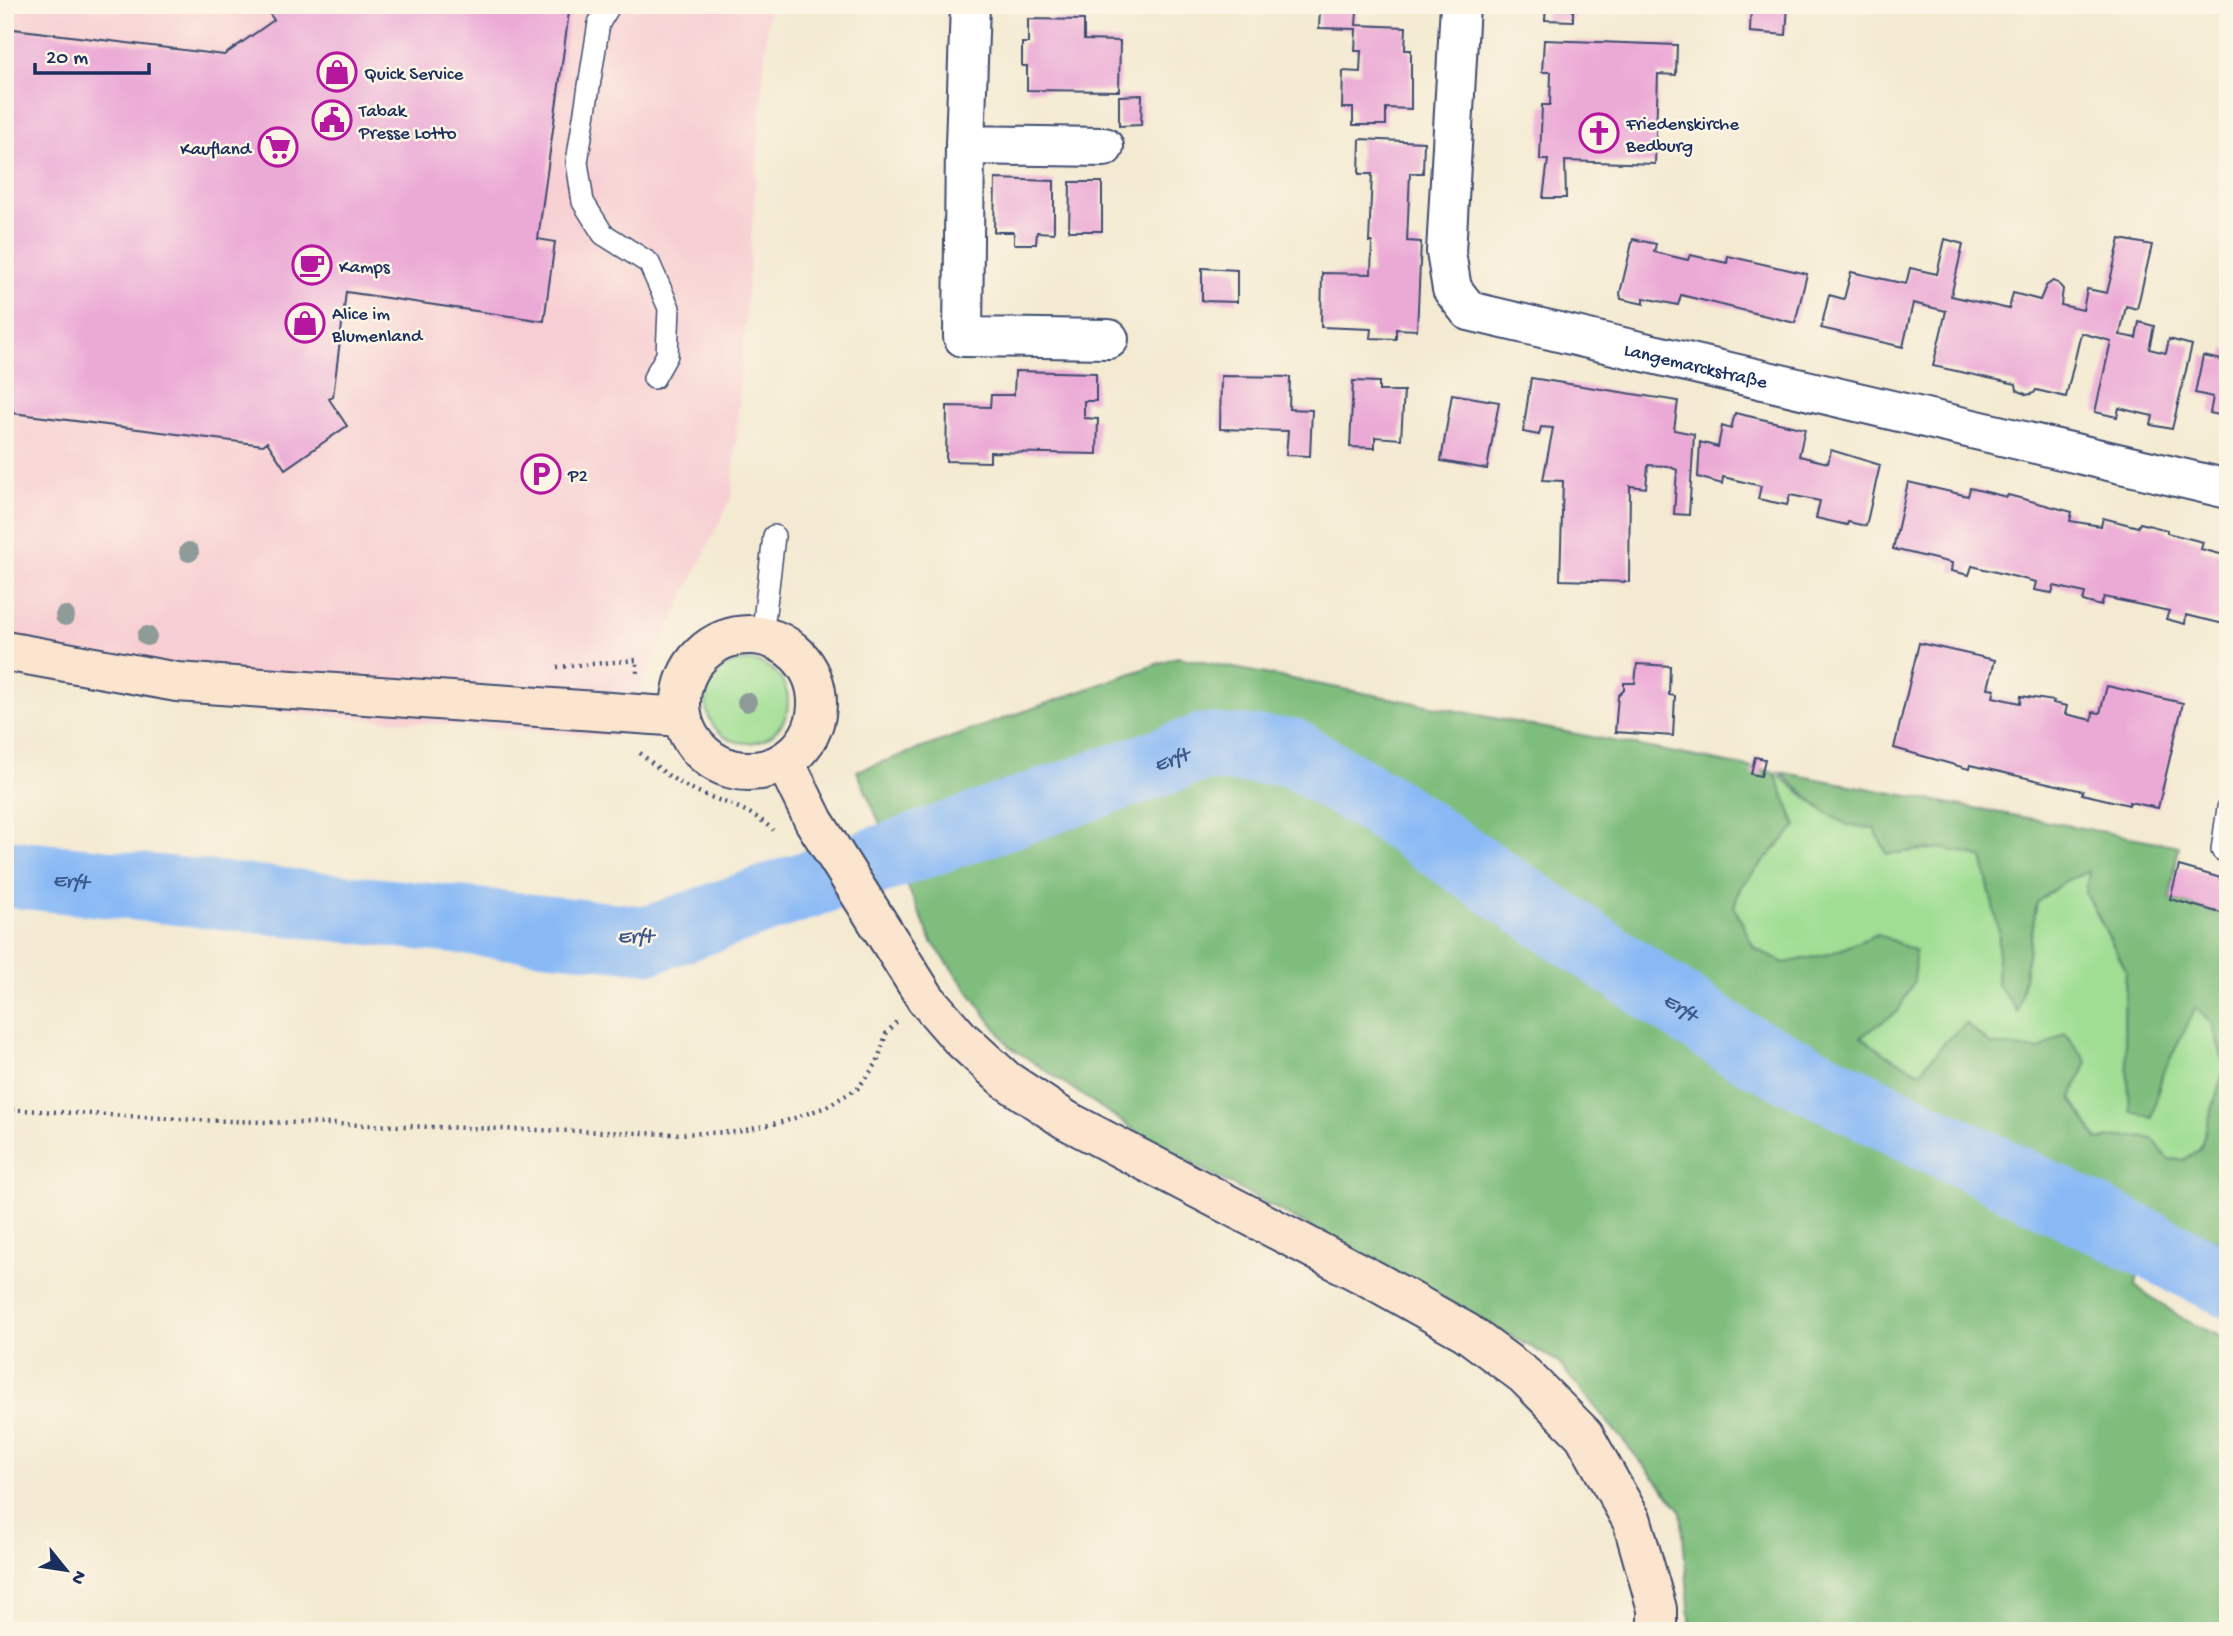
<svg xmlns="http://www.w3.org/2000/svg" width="2233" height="1636" font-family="'Gochi Hand',sans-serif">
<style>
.built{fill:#f7cfd3}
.green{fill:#9fde93;stroke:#5d8678;stroke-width:2}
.forest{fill:#7fbd7d;stroke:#4d766e;stroke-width:2}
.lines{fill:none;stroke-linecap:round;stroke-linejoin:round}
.river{stroke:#89b9f5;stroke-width:68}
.building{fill:#eba9d6}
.lane-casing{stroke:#3c4b6f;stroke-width:24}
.street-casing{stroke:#3c4b6f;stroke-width:42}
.secondary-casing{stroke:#3c4b6f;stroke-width:42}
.path{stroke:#3c4b6f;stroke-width:4.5;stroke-dasharray:2 5;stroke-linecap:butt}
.lane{stroke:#fff;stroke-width:21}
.street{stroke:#fff;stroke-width:38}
.secondary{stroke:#fce5cf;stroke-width:38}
.tree{fill:#8f9b99}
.labels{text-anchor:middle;stroke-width:5;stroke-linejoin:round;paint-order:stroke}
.poi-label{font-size:19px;fill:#1b2f5e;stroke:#fcf5e5;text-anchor:start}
.street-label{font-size:19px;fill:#1b2f5e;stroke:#fcf5e5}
.water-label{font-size:21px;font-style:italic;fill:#3c588b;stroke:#fcf5e5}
</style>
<rect width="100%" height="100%" fill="#fcf5e5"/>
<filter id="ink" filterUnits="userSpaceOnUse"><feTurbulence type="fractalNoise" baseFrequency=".0143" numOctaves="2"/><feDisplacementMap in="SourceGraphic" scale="14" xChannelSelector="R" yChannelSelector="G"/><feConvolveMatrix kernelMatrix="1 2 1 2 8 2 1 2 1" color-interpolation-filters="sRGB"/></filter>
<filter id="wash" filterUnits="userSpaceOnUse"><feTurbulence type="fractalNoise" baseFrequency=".00686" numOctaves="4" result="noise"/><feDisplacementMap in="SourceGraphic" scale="28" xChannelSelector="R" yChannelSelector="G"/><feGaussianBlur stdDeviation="1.57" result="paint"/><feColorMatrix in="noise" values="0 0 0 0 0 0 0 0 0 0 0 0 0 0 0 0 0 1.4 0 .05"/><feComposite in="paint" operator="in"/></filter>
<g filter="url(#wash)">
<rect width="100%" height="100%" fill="#f4ead2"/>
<path class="built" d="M5 5H769L732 496 617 737 246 710 5 668Z"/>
<path class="green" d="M706 702a41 41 0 1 1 82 0a41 41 0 1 1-82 0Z
M1774 772 1824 811 1874 828 1887 854 1940 848 1982 857 1999 932 1997 984 2018 1011 2037 902 2065 881 2090 871 2086 893 2126 970 2124 1022 2131 1111 2152 1116 2162 1075 2196 1007 2212 1022 2225 1067 2200 1149 2184 1160 2168 1159 2153 1139 2128 1136 2098 1140 2071 1098 2087 1062 2065 1033 2039 1050 1946 1041 1920 1073 1885 1054 1860 1037 1878 934 1830 954 1784 964 1754 948 1734 906 1741 886 1796 826Z"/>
<path class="forest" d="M1177 657 1774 772 1796 826 1741 886 1734 906 1754 948 1784 963 1830 954 1878 934 1915 951 1914 981 1898 1011 1861 1037 1885 1054 1920 1072 1946 1041 1966 1023 1990 1044 2039 1050 2065 1033 2087 1062 2071 1098 2097 1140 2128 1136 2153 1139 2168 1159 2184 1160 2200 1149 2225 1067 2212 1023 2196 1008 2162 1075 2152 1117 2130 1111 2124 1022 2126 970 2086 893 2089 871 2065 881 2037 902 2018 1012 1997 984 1999 932 1982 857 1940 848 1887 854 1874 828 1849 826 1824 811 1779 772 2179 846 2170 899 2228 915V1245L2178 1223 2128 1219 2139 1259 2135 1286 2185 1320 2228 1340V1631H1691L1681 1510 1557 1361 1151 1141 1009 1046 932 942 857 771Z"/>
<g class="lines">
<path class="river" id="s1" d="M5 873 649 940 1204 747 1291 752 1386 808 1734 1042 2228 1283"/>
</g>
<g id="blocks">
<path class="building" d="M263 5H570L538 239 555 242 544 321 346 292 333 397 329 399 347 426 285 469 267 442 263 445 5 412V28L224 55 274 20Z
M1546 5H1573V21L1545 20Z
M1751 5H1788L1786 35 1750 32Z
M1320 10 1357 11 1356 25 1406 27 1405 50H1411V109L1386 108V125H1353V108H1342L1343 71 1360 72 1361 51H1355L1356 29 1319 28Z
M1028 19 1084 20V40L1120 41 1119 91 1027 90V66H1022V43H1028Z
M1544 40 1677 45 1676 75 1658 74 1655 164 1565 161 1566 198H1543L1548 160H1540L1542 105H1550L1551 72H1542Z
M1142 95 1141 125 1119 126V96Z
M1360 139 1424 142 1423 173H1410L1407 241 1421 242 1417 330 1396 329V339L1370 338 1371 329 1321 327 1322 273 1371 274 1372 242H1369L1372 174H1359Z
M995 179 1054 181V233L1037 232 1036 244H1014V232H994Z
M1070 182H1102V231H1069Z
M1633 239 1656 244 1654 252 1688 260 1690 255 1727 263 1728 256 1807 274 1795 323 1681 295 1678 305 1644 298V304L1621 299 1620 293Z
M1945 239 1963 244 1951 296 2009 309 2013 293 2040 300 2046 286 2053 281 2058 283 2063 289 2061 305 2083 310 2087 289 2107 293 2120 239 2152 245 2137 309 2126 306 2120 335 2136 338 2139 322 2154 326 2149 349 2166 353 2169 339 2192 345 2172 429 2151 425 2153 416 2135 412 2119 408 2117 417 2095 412 2111 341 2081 333 2066 397 2036 390 2034 393 2027 395 2017 390 2016 384 1933 366 1946 311 1913 303 1903 347 1821 328 1829 295 1844 299 1851 272 1906 284 1910 268 1937 274Z
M1202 268 1237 270V302L1202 301Z
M2226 348H2228V417L2210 413 2213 397 2195 393 2203 356 2222 360Z
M1015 371 1096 373V401H1084V418L1098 419 1097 454 990 452V462L946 461 947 406 990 407 991 395H1014Z
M1221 376 1290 377 1289 409 1312 410 1310 456 1286 455 1288 431 1220 429Z
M1531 378 1678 401 1674 430 1694 434 1689 515 1674 514 1677 470 1668 466 1648 465 1646 488 1630 486 1629 582 1560 580 1563 481 1543 480 1553 428 1541 427 1539 435 1523 432Z
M1353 381 1379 382V391H1404L1401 439 1375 437V448L1350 447Z
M1452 394 1499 402 1487 469 1441 461Z
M1735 413 1805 429 1799 456 1828 463 1831 450 1880 465 1866 526 1848 522 1847 525 1816 518 1820 501 1790 495 1787 505 1758 499 1761 486 1723 477 1722 484 1698 477 1700 442 1718 447 1722 426 1731 429Z
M1908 482 1968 496 1970 488 2007 497 2008 495 2072 512 2070 521 2101 526 2103 518 2138 527 2140 523 2167 530V533L2203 542 2201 549 2228 556V625L2186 615 2185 624 2166 619 2169 611 2104 597 2101 606 2083 601 2085 593 2054 586 2052 593 2034 590 2036 582 1972 566 1969 575 1951 571 1952 563 1893 549Z
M1919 643 1995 660 1988 688 1995 689 1993 697 2020 703 2021 696 2054 701 2053 703 2067 706 2065 714 2092 720 2093 712 2100 713 2107 686 2183 703 2158 808 2129 802V805L2082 794 2083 791 1970 765 1969 769 1894 748Z
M1637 664 1670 666 1669 695 1675 696 1673 736 1615 732 1618 696 1624 690V683H1635Z
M1755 757 1765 759 1761 776 1751 774Z
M2179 866 2228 880V915L2170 899Z"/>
</g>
</g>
<g filter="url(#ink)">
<use href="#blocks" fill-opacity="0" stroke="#3c4b6f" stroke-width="2"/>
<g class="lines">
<g class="lane-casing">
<path id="lane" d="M610 5 599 23 577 162 583 202 603 234 649 263 669 308 667 355 654 378
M762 638 774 536
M2222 850 2228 808"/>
</g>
<g class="street-casing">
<g id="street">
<path d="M970 5 965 145 1104 147"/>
<path id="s2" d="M1460 5 1446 252 1452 289 1469 311 2228 489"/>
<path d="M965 145 963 337 1109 339"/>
</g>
</g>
<g class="secondary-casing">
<path id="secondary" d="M681 703a68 68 0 1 1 136 0a68 68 0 1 1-136 0Z
M5 651 177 682 682 717
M785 762 814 821 926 999 960 1038 1006 1080 1066 1120 1375 1281 1466 1332 1524 1375 1584 1435 1632 1521 1657 1609V1631"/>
</g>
<path class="path" d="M557 667 637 660V675
M640 753C656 766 672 780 690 788 722 804 746 805 773 830
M5 1109 196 1120 674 1134 737 1132 786 1121 826 1107 858 1088 877 1063 886 1034 897 1021"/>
<use href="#lane" class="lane"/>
<use href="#street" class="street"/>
<use href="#secondary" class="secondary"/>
</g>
<g class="tree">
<circle cx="189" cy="552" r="10"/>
<circle cx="65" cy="616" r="10"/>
<circle cx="147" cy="636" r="10"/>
<circle cx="747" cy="702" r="10"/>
</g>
</g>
<defs>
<g id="shop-ring" transform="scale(2.0125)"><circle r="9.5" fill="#fcf5e5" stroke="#b5179e" stroke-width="1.5"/><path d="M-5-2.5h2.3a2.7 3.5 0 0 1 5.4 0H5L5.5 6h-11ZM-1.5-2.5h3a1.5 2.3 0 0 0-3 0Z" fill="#b5179e"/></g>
<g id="civic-ring" transform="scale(2.0125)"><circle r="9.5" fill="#fcf5e5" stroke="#b5179e" stroke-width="1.5"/><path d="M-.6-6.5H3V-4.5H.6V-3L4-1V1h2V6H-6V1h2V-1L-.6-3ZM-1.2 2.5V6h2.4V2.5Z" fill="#b5179e"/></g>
<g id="church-ring" transform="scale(2.0125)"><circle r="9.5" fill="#fcf5e5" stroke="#b5179e" stroke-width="1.5"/><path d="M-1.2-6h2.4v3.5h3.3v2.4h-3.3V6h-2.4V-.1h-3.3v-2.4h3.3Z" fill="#b5179e"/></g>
<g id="supermarket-ring" transform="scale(2.0125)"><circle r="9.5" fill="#fcf5e5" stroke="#b5179e" stroke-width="1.5"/><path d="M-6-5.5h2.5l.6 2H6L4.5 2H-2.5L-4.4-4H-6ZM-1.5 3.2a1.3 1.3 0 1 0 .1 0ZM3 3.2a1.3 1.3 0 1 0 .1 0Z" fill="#b5179e"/></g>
<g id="cafe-ring" transform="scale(2.0125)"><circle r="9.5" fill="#fcf5e5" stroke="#b5179e" stroke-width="1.5"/><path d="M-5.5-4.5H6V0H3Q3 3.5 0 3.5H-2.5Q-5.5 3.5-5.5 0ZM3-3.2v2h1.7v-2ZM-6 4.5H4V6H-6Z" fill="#b5179e"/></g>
<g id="parking-ring" transform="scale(2.0125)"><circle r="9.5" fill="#fcf5e5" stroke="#b5179e" stroke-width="1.5"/><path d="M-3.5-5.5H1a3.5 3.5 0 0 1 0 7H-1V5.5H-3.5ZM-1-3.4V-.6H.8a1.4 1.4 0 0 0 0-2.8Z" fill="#b5179e"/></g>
</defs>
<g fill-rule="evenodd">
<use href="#shop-ring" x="337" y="72"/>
<use href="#civic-ring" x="332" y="120"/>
<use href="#church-ring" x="1599" y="133"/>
<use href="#supermarket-ring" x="278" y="147"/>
<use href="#cafe-ring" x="312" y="265"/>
<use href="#shop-ring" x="305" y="323"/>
<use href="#parking-ring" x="541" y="474"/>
</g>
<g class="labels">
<g class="poi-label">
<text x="364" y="79">Quick Service</text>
<text x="359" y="116">Tabak<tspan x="359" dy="22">Presse Lotto</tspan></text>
<text x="1626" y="129">Friedenskirche<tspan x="1626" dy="22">Bedburg</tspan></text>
<text x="251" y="154" text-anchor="end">Kaufland</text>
<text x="339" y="272">Kamps</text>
<text x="332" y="319">Alice im<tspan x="332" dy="22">Blumenland</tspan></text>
<text x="568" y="481">P2</text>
</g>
<g class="street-label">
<text dy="7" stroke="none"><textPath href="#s2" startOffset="546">Langemarckstraße</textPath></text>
</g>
<g class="water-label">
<text dy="7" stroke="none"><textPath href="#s1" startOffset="1200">Erft</textPath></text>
<text dy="7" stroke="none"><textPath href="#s1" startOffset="66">Erft</textPath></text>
<text x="635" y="942">Erft</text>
<text dy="7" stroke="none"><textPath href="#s1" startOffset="1788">Erft</textPath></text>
</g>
</g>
<rect width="2233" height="1636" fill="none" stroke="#fcf5e5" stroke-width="28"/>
<g transform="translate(66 1570) rotate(120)" stroke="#fcf5e5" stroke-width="5" paint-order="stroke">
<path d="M0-5L12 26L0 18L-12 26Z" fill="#1b2f5e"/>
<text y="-10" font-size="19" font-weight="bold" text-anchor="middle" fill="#1b2f5e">N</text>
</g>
<path d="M35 63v10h114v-10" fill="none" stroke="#1b2f5e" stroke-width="3.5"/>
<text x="46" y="63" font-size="21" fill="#1b2f5e" stroke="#fcf5e5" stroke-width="5" paint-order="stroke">20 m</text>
</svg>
